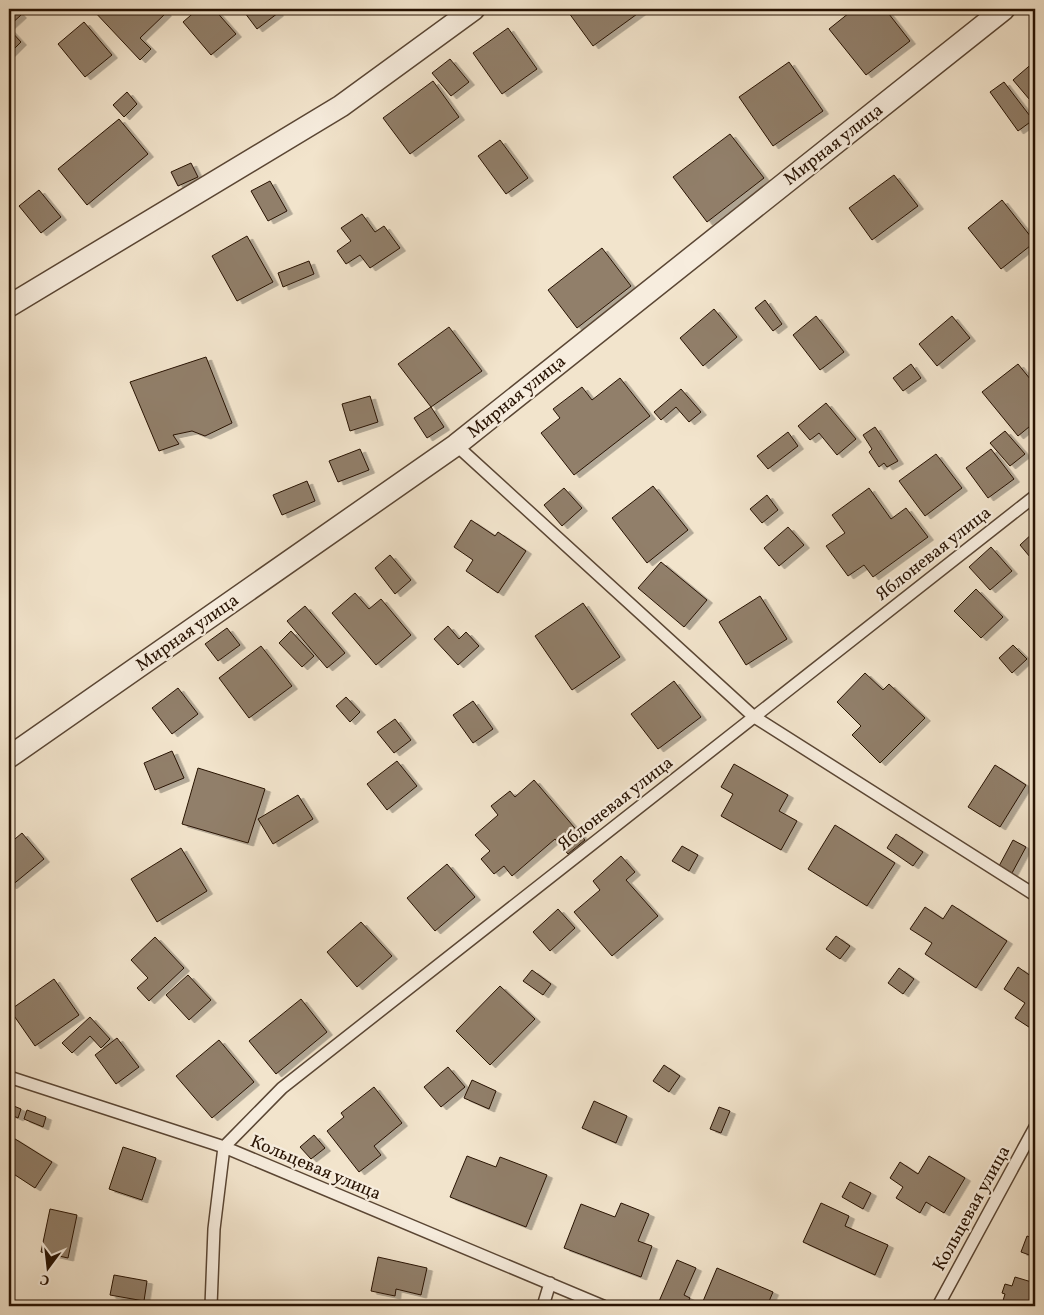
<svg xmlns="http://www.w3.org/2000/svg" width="1044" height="1315" font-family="Vollkorn,serif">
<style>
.building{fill:#917f6b;stroke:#271202;filter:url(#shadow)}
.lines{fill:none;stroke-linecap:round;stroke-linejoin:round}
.service-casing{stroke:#5a4634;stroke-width:14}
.minor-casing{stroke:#5a4634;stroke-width:24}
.service{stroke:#f7edde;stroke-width:11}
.minor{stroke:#f7edde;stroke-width:21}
.labels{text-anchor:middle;stroke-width:4.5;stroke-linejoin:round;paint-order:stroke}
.street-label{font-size:18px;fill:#271202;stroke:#f7edde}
</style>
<defs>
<filter id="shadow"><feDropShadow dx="5.5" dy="3" stdDeviation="0" flood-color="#0004"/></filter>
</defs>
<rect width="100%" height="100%" fill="#f2e4cc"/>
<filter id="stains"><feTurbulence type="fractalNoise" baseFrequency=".004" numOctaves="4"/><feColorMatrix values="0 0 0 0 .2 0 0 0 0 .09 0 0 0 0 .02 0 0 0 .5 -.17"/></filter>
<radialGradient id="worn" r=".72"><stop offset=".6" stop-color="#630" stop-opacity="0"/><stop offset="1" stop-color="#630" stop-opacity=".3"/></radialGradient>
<path class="building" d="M9 9H15L21 15 9 26Z
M92 9H162L166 13 140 38 151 49 140 60Z
M198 9H214L236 34 211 55 183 22Z
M242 9H275L278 13 257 29Z
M566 9H644L593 46Z
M854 9H885L910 41 866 75 829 29Z
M84 22 112 55 85 77 58 44Z
M508 28 537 69 502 94 473 53Z
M9 29 21 42 9 54Z
M450 59 469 82 451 96 432 73Z
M1035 61V106L1013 80Z
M789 62 823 111 773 146 739 97Z
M433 81 459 117 410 154 383 118Z
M1004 82 1033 120 1018 131 990 92Z
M127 92 137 104 124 117 113 105Z
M119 119 148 154 87 205 58 169Z
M730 134 764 178 707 222 673 177Z
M500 140 528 178 506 194 478 156Z
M191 163 198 177 178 186 171 172Z
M894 175 918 206 872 240 849 208Z
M270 181 287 211 268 221 251 191Z
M39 190 61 217 41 233 19 206Z
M1002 200 1035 242 1001 269 968 228Z
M362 214 375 232 384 226 400 248 370 268 360 255 346 264 337 251 351 241 341 228Z
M247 236 273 282 237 301 212 256Z
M602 248 631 286 577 328 548 290Z
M309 261 314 274 283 287 278 273Z
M765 300 782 324 773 331 755 308Z
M714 309 737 337 703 366 680 338Z
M816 316 844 352 820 370 793 335Z
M952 316 970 338 937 366 919 344Z
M449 327 482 371 431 407 398 364Z
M206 357 232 423 205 436 192 431 173 435 179 444 159 451 130 382Z
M911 364 921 378 903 391 893 378Z
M1018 364 1035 385V422L1018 436 982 392Z
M620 378 650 416 574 475 541 433 560 418 553 409 582 387 592 400Z
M681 389 701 412 689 422 676 407 661 420 654 412Z
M370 396 378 422 350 431 342 404Z
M826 403 856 439 837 455 819 433 810 440 798 426Z
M431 407 444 427 427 438 414 418Z
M875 427 898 461 887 467 884 463 879 467 869 452 872 449 863 435Z
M1005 431 1025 454 1010 466 990 443Z
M788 432 798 446 768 469 757 456Z
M360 449 369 470 338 482 329 461Z
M991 449 1014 479 988 498 966 468Z
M936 454 962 488 925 516 899 481Z
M307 481 315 501 282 515 273 495Z
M653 486 688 530 647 563 612 518Z
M564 488 582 508 562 526 544 505Z
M869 488 891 519 906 508 928 537 873 577 864 565 848 576 826 546 845 533 832 515Z
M767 495 778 510 762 523 750 509Z
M471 520 495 536 498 532 526 551 498 593 466 571 473 560 454 547Z
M788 527 804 545 779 566 764 548Z
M1035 531V563L1020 545Z
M991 547 1012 571 990 590 969 567Z
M390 555 411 580 395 594 375 568Z
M661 562 707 600 684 627 638 588Z
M976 589 1003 617 981 638 954 611Z
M355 593 369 609 381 599 411 635 376 665 332 613Z
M760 596 787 639 746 665 719 622Z
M583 603 620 657 572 690 535 636Z
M305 606 345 653 327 668 287 621Z
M448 626 459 639 466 632 479 646 458 665 434 639Z
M227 628 240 645 218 661 205 644Z
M291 631 314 656 302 667 279 643Z
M1013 645 1027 659 1012 673 999 658Z
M261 646 292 686 249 718 219 678Z
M865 673 883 690 889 684 925 718 880 763 852 735 861 726 837 702Z
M674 681 701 717 658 749 631 714Z
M178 688 198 714 172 734 152 708Z
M346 697 360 712 350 722 336 706Z
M473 701 493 729 473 743 453 715Z
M395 719 411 740 394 753 377 732Z
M172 751 184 778 155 790 144 763Z
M397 761 417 786 387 810 367 784Z
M734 764 788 795 779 811 797 821 781 850 721 816 733 794 721 787Z
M995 765 1026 785 1000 827 968 807Z
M198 768 265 789 248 843 182 824Z
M534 780 585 840 568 854 555 839 512 876 504 866 494 874 481 859 490 851 475 835 498 815 491 806 510 791 515 797Z
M298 795 313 819 273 844 258 819Z
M835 825 895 863 867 906 808 869Z
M22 833 44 859 11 886 9 883V844Z
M896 834 923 852 913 866 887 848Z
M1013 840 1026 847 1012 873 999 866Z
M682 846 698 855 689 871 672 861Z
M181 848 207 891 157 922 131 879Z
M621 856 635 872 626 880 658 916 612 956 574 912 600 890 593 881Z
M447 864 475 897 435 931 407 898Z
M952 905 1007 941 976 988 925 954 932 943 910 929 925 907 943 919Z
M558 909 575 928 550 951 533 932Z
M361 922 392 956 357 987 327 952Z
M836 936 850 946 840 959 826 949Z
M155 937 184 968 149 1001 137 988 148 978 131 960Z
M1018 967 1035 979V1031L1015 1018 1025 1003 1004 989Z
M899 968 914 979 903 994 888 983Z
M532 970 551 984 543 995 523 981Z
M188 975 211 1000 189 1020 166 995Z
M54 979 79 1015 35 1046 10 1010Z
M500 986 535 1019 490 1065 456 1031Z
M301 999 327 1032 276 1074 249 1041Z
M90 1017 110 1039 101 1048 90 1036 72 1053 62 1043Z
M117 1038 139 1067 116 1084 95 1055Z
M219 1040 254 1082 212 1118 176 1076Z
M664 1065 680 1076 669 1092 653 1081Z
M448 1067 465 1087 441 1107 424 1087Z
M472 1080 496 1091 489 1109 464 1098Z
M374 1087 402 1123 374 1146 381 1155 359 1172 327 1131 344 1117 341 1113Z
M594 1101 627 1116 616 1143 582 1128Z
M9 1104 21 1109 18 1118 9 1114Z
M719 1107 730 1111 721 1133 710 1129Z
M27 1110 46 1117 43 1127 24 1119Z
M314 1135 325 1148 311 1159 300 1147Z
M12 1137 52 1162 35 1188 9 1171V1142Z
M123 1147 156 1158 142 1200 109 1189Z
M467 1156 496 1167 500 1157 547 1175 526 1227 450 1197Z
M929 1156 965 1178 944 1213 926 1202 920 1213 896 1198 903 1187 890 1178 900 1162 918 1174Z
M850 1182 871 1193 863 1209 842 1197Z
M621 1203 649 1214 638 1241 652 1246 641 1277 564 1248 581 1204 615 1217Z
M821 1203 849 1216 845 1226 888 1245 875 1275 803 1242Z
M50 1209 77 1215 68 1258 41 1252Z
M1027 1236 1035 1239V1257L1021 1252Z
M378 1257 427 1268 421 1295 396 1289 395 1296 371 1291Z
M677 1260 696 1268 684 1295 690 1298 686 1306H657Z
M717 1268 773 1292 767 1306H701Z
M114 1275 147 1281 144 1301 110 1295Z
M1015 1277 1035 1283V1306H998L999 1303 1002 1304 1005 1294 1002 1293 1005 1284 1012 1286Z"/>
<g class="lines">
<g class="service-casing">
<path id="service" d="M456 445 753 716 1035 895
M9 1077 224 1147 603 1306
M211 1306 214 1229 224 1147 282 1088 1035 496
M543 1306 550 1283
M938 1306 1035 1127"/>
</g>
<g class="minor-casing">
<path id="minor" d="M9 306 341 106 474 9
M9 757 456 445 1004 9"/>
</g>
<use href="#service" class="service"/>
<use href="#minor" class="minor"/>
</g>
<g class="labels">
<g class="street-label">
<text transform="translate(833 144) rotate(-38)" y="6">Мирная улица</text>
<text transform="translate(516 396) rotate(-39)" y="6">Мирная улица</text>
<text transform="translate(933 553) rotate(-38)" y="6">Яблоневая улица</text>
<text transform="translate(187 632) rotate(-35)" y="6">Мирная улица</text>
<text transform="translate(615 803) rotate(-38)" y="6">Яблоневая улица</text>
<text transform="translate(316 1167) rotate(23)" y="6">Кольцевая улица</text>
<text transform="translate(971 1208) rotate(-61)" y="6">Кольцевая улица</text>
</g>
</g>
<rect width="1044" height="1315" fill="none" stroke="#f2e4cc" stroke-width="30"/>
<rect x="10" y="10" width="1024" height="1295" fill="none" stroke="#271202" stroke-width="2.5"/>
<rect x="15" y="15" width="1014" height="1285" fill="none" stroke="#271202"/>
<g transform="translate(48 1268) rotate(195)" stroke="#f7edde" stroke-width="4" paint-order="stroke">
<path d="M0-4L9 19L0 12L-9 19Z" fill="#271202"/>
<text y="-8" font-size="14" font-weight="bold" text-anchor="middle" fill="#271202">С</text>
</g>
<rect width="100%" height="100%" filter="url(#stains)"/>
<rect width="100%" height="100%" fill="url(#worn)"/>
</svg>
